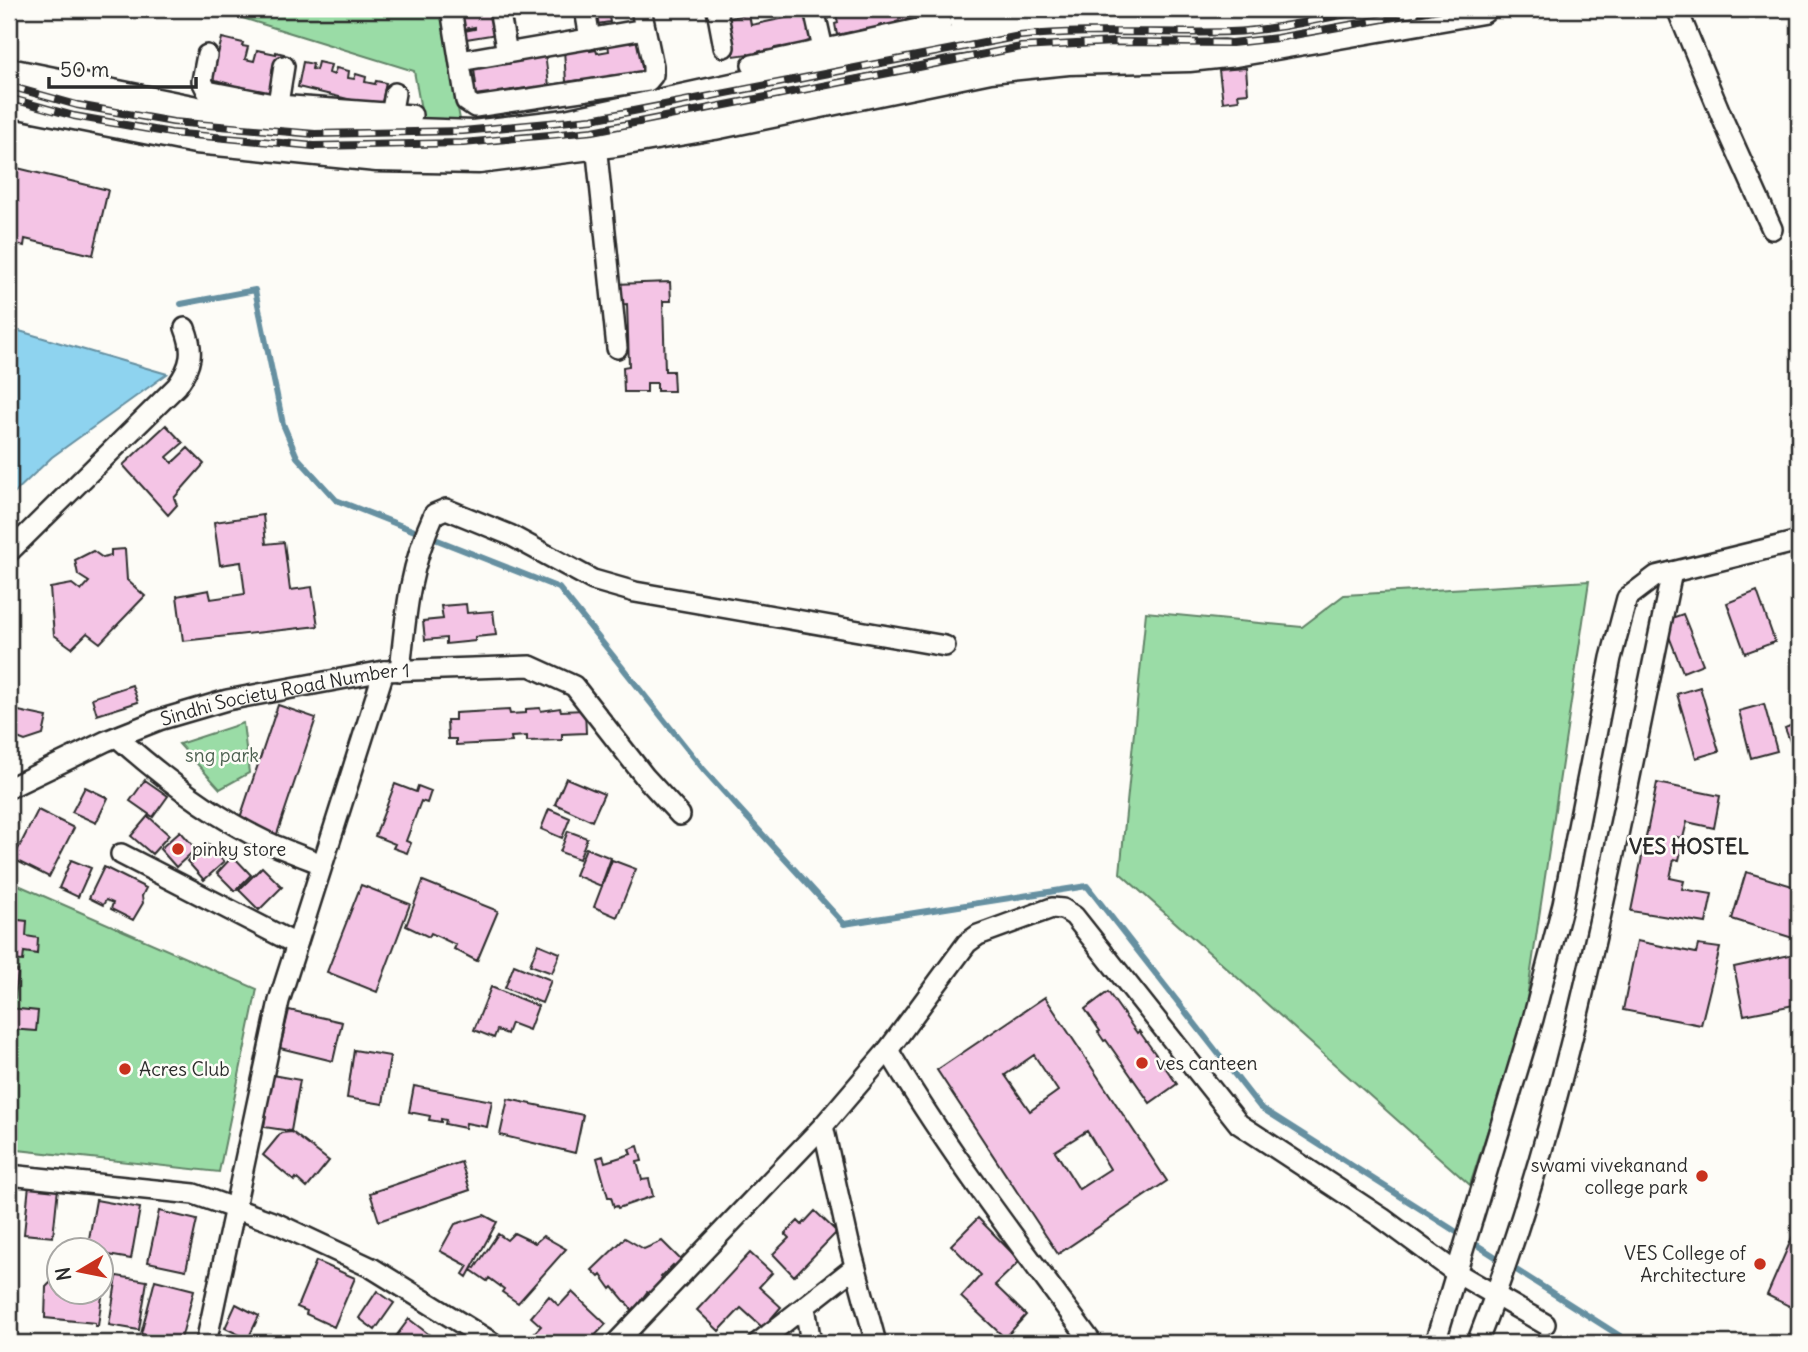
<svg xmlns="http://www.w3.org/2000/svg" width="1808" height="1352" font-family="Delius,sans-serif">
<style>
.green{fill:#9adca6;stroke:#628468;stroke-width:2}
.water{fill:#8ed3ef;stroke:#6690a1;stroke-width:2}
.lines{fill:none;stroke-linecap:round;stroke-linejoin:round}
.stream{stroke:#6690a1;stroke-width:6}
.building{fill:#f4c4e5;stroke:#2b2b2b;stroke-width:2;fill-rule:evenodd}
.street-casing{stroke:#2b2b2b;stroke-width:24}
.secondary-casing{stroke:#2b2b2b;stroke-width:33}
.street{stroke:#fdfcf7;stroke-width:19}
.secondary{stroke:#fdfcf7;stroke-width:28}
.rail-casing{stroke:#2b2b2b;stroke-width:8}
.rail{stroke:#fdfcf7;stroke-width:5;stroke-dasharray:16;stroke-linecap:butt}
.poi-dot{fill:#c8321e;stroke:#fdfcf7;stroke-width:2.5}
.labels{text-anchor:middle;stroke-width:5;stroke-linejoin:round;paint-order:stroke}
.street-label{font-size:19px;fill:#2b2b2b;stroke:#fdfcf7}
.park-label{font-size:19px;fill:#4c6050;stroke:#fdfcf7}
.poi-label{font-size:19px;fill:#2b2b2b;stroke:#fdfcf7;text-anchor:start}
.neighbourhood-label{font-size:21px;font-weight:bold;fill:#2b2b2b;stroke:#fdfcf7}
</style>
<rect width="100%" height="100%" fill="#fdfcf7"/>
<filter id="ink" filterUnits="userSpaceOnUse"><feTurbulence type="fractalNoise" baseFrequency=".0143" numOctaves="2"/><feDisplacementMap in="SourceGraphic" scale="14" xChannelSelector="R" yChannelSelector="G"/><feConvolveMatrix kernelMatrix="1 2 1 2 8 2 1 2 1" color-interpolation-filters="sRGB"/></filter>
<g filter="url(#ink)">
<path class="green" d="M238 9H440L461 125 423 121 414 71 236 16Z
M1589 581 1524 1018 1470 1185 1120 873 1146 612 1302 627 1344 595Z
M243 723 249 773 220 789 179 744Z
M9 881 257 989 219 1172 9 1149Z"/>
<path class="water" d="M9 328 167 374 52 457 9 498Z"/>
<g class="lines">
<path class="stream" d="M181 304 255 290 283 424 297 457 336 500 559 588 704 770 844 924 1087 886 1260 1107 1631 1343"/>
</g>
<path class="building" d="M455 9H492L497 34 460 40 459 32 475 29V27L458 30Z
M594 9H635V13L609 17 610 22 597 24Z
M794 9H810L817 39 806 42 807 47 799 49 796 44 798 50 783 53 781 47 775 48 776 54 762 56 761 51 757 52 758 56 749 58 748 54 734 56 726 19 749 14 751 25 795 16Z
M835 9H917L918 17 907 19 909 25 901 26 899 21 896 22 897 26 883 29 882 25 878 26 880 32 867 35 866 29 860 30 861 34 852 36 851 32 837 35 835 24 838 23Z
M222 38 243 43 242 46 248 47 245 59 254 61 257 50 276 54V52L284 54 272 101 231 90 233 85 212 79Z
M644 38 648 71 634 72 635 77 626 78V74L608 76 609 83 598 84 597 78 590 79 591 85 581 87 580 80 566 82 564 49 589 48 590 51 596 50 597 53 609 51 608 43Z
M545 53 549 86 543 87 544 94 536 95 535 87 498 92 499 97 489 98 488 93 474 95 472 85 476 84 473 62Z
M303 62 313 64 312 69 316 70 318 62 331 65 329 73 334 75 336 68 349 71 348 78 354 79 356 74 366 77 365 82 375 84 376 81 386 83 381 107 351 104 352 100 298 87Z
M1246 68 1248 93 1238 94 1239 100 1223 102 1219 70Z
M9 166 108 190 93 255 25 239 24 246 9 242Z
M670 282 671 301H663L665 371H673L674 391H657V383H647V392H624L623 367 629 366 627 304 615 305V284Z
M166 425 183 443 167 457 172 463 188 448 204 464 174 498 177 505 168 515 123 465Z
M263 515 266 544 284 542 290 590 312 587 318 626 183 641 177 596 209 590 211 599 245 594 241 562 220 565 214 522Z
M125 549 127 580 145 596 100 643 87 633 72 648 54 635 50 588 72 584 81 591 89 582 78 575 75 560 93 551 103 558 111 556V550Z
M1757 591 1775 642 1745 653 1727 603Z
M466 604 467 613 493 611 496 635 475 637V641L446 644V638L425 640 423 621 443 619 441 606Z
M1683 614 1703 664 1683 672 1663 621Z
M132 685 138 702 97 715 92 698Z
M1700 687 1719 751 1696 758 1677 694Z
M1764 704 1777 751 1751 758 1739 711Z
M278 705 316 718 276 837 238 824Z
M540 708 541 711 560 708 561 711 585 710 586 733 562 734V740L527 741V736L511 737 512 742 456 745V739H448L447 720H455V713L509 710 510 714 526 713V709Z
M9 709 47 717 43 735 25 741 15 737 9 738Z
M1799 722V765L1785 728Z
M566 778 604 794 592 821 555 804Z
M145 780 168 796 153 817 130 801Z
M1657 783 1720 796 1714 828 1687 822 1683 838 1676 837 1675 845 1682 847 1679 860 1674 859 1670 878 1684 881 1682 889 1712 894 1706 923 1631 911Z
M395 784 416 792 418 786 431 791 427 803 421 801 406 841 411 843 407 853 393 848 395 844 375 836Z
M85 787 108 798 96 823 72 812Z
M549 809 570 818 562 838 541 829Z
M38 810 74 828 49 877 13 859Z
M148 816 169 835 152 854 131 836Z
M180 831 196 849 176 867 160 849Z
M568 831 587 838 579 859 560 852Z
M207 843 224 862 204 880 187 861Z
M586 848 611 858 601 886 575 875Z
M233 856 251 875 235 891 217 873Z
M71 860 91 868 78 897 59 888Z
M612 860 636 869 617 917 594 907Z
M104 867 146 888 142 896 143 903 133 920 111 909 113 903 106 900 103 905 89 898Z
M262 867 282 887 259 910 239 890Z
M1746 872 1799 888V940L1732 919Z
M423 881 498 911 477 961 454 949 456 945 431 933 429 937 406 926Z
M361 885 410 904 377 992 327 972Z
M9 919 27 921 26 936 38 938 37 954 24 952 23 961 9 960Z
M1637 941 1696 953 1698 945 1720 948 1701 1025 1623 1010Z
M538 944 560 953 552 973 530 965Z
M1799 953V1004L1744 1015 1734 967Z
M514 965 551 980 542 1003 505 988Z
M9 970 18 971 15 998H9Z
M491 987 538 1006 529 1030 511 1023 507 1034 497 1030 494 1038 474 1030Z
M1108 992 1137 1033 1139 1031 1177 1084 1150 1103 1106 1040 1104 1041 1098 1032 1100 1031 1085 1009Z
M1045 997 1167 1181 1058 1254 937 1070ZM1034 1055 1058 1091 1030 1111 1005 1075ZM1087 1131 1110 1169 1079 1189 1055 1151Z
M9 1008 38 1011 36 1031 9 1029Z
M289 1010 342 1022 333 1061 280 1048Z
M354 1050 390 1056 383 1104 347 1098Z
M272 1075 300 1080 291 1131 264 1127Z
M414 1086 492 1101 487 1127 466 1123 465 1128 445 1124 446 1120 441 1119V1122L429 1120 430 1116 409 1112Z
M508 1099 583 1115 575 1153 500 1135Z
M292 1132 329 1161 307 1188 296 1178 294 1181 263 1155 281 1133Z
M638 1146 642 1161 637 1162 642 1180 649 1179 653 1196 618 1208 617 1206 614 1207 611 1197H608L597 1158 603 1156 605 1162 631 1154 629 1149Z
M461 1162 470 1190 379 1221 370 1193Z
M29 1185 58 1188 53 1237 24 1234Z
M96 1200 140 1208 131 1259 102 1254V1250H87Z
M159 1211 197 1220 186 1270 148 1262Z
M815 1211 837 1232 794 1276 773 1254 789 1238 785 1234 798 1221 802 1225Z
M484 1215 497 1222 467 1277 463 1274 468 1266 440 1251 455 1224Z
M978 1218 1020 1261 995 1285 1026 1315 1005 1338 961 1297 981 1275 951 1245Z
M1799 1222V1311L1767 1295Z
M514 1233 535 1243 543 1236 566 1249 518 1303 502 1292 504 1289 489 1278 487 1281 471 1270 473 1267 475 1268 498 1234 507 1240Z
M625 1238 644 1249 662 1241 683 1262 676 1268 673 1265 661 1277 664 1280 650 1294 647 1292 633 1311 613 1287 611 1289 601 1275 599 1277 592 1270Z
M750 1253 772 1273 759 1287 781 1307 763 1328 741 1308 719 1331 697 1310Z
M316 1261 355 1278 334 1327 306 1314 307 1311 297 1307Z
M53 1271 60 1272V1292H102V1274H105L98 1326H95V1323L45 1318 46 1287 52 1281Z
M117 1276 147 1281 139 1330 109 1325Z
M155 1280 194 1290 180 1343 141 1334Z
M377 1291 394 1303 375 1330 359 1318Z
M572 1292 606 1324 588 1343H537L530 1337 541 1326 531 1317 549 1296 559 1306Z
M236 1304 259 1316 248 1339 225 1328Z
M409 1319 440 1343H391Z"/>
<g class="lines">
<g class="street-casing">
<g id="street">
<path d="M451 9 466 101 475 107 648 81 653 75V66L641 9"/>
<path d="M499 9 507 53"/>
<path d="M585 9 590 39"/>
<path d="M814 9 826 62"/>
<path d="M1677 9 1724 122 1772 229"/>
<path d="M717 10 724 47"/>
<path d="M959 22 1049 9"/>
<path d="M207 55 202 81 207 91 278 105 412 115"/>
<path d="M460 61 645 29"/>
<path d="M752 65 941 24"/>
<path d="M276 116 284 66"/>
<path d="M389 127 395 93"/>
<path d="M596 144 617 348"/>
<path d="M9 552 177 386C192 365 194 351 185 328"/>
<path d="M400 671C406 612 409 569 434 514L446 509 510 535 593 580 635 592 945 646"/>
<path d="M117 737C162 777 212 816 267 842 285 850 304 857 322 864"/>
<path id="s1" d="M9 788 106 741 159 720 227 700 384 671 530 666 574 686 645 777 680 815"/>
<path d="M121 854 296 944"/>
<path d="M888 1050C948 1152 1022 1247 1092 1343"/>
<path d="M823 1126 849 1243 876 1343"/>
<path d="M9 1175 194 1194 278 1224 372 1268 493 1343"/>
<path d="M805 1307 811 1343"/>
<path d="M206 1343 279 1001 384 671"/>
<path d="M616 1343 823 1126 888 1050 967 943 978 935 1052 908 1063 909 1074 916 1239 1124 1382 1218 1455 1272 1545 1324"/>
<path d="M758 1343 855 1267"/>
<path d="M1435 1343 1533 1019 1563 904 1611 658 1627 598 1656 576 1799 541"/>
<path d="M1477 1343C1574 1096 1617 831 1672 572"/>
</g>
</g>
<g class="secondary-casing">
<path id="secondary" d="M9 73 216 115 326 130 473 135 566 124 945 42 1063 28 1237 24 1288 20 1343 9
M9 102 196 139 377 157 479 159 615 142 714 125 990 68 1068 60 1189 57 1235 52 1482 9"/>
</g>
<use href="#street" class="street"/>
<use href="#secondary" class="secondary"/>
<g class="rail-casing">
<path id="rail" d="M9 86 77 105 173 122 315 134 463 131 592 119 1020 36C1090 29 1159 34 1230 32 1278 30 1326 17 1373 9
M9 98 74 116 171 133 314 146 463 143 593 131 1021 47 1113 42 1232 43 1277 38 1439 9"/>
</g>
<use href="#rail" class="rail"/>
</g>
</g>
<g class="poi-dot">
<circle cx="178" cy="849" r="7"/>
<circle cx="1142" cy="1063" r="7"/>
<circle cx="125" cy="1069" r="7"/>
<circle cx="1702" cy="1176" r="7"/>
<circle cx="1760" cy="1264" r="7"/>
</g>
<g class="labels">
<g class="street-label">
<text dy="7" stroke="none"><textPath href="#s1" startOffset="294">Sindhi Society Road Number 1</textPath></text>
</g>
<g class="park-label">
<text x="222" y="762">sng park</text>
</g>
<g class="poi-label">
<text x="192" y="856">pinky store</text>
<text x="1156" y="1070">ves canteen</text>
<text x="139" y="1076">Acres Club</text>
<text x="1688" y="1172" text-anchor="end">swami vivekanand<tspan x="1688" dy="22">college park</tspan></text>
<text x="1746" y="1260" text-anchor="end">VES College of<tspan x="1746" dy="22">Architecture</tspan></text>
</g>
<g class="neighbourhood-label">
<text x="1689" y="854">VES HOSTEL</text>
</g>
</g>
<rect width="1808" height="1352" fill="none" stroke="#fdfcf7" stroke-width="35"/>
<rect x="18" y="18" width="1773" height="1317" fill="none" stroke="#2b2b2b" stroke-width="2.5" filter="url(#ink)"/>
<g transform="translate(80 1271) rotate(260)"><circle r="33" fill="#fdfcf7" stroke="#a9a8a5" stroke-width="2"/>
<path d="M0-5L12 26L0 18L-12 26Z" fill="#c8321e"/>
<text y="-10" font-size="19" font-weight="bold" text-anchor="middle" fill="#2b2b2b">N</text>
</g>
<path d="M49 77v10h147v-10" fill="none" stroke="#2b2b2b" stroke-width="3.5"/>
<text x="60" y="77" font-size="21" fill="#2b2b2b" stroke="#fdfcf7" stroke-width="5" paint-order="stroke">50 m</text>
</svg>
